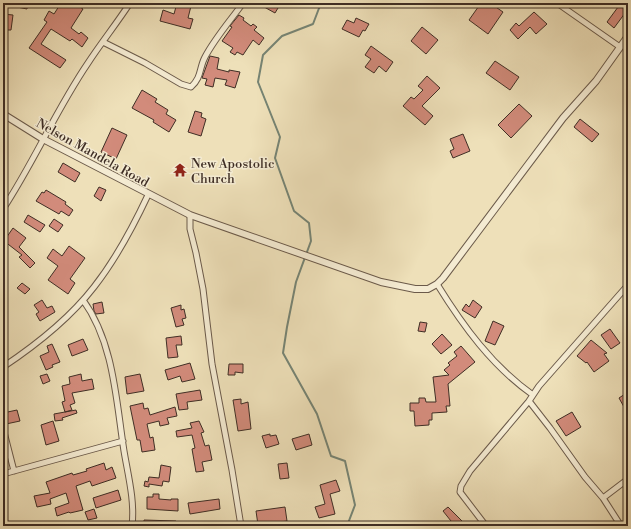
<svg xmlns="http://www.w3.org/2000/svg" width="631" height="529" font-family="'Libre Bodoni',serif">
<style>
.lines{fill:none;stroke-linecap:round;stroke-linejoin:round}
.stream{stroke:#768474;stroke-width:2}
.building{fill:#d28b7b;stroke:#3f2e25}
.minor-casing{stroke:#6b5a4a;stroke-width:7}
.tertiary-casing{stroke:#6b5a4a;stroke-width:8}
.minor{stroke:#f4ebd2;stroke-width:5}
.tertiary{stroke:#f4ebd2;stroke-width:6}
.labels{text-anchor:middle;stroke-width:3;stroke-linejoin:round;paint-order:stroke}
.street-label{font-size:13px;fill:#3f2e25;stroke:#f4ebd2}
.poi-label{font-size:13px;fill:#3f2e25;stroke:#f4ebd2;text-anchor:start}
</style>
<rect width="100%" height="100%" fill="#eee0b9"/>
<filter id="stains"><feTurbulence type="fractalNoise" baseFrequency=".005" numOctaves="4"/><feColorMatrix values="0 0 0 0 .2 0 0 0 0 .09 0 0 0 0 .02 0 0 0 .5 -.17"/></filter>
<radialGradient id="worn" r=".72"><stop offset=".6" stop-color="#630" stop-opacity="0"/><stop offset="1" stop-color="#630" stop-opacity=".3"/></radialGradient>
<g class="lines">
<path class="stream" d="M321 3 313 24 282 36 263 55 258 82 280 137 275 158 294 211 309 223 311 241 296 282 287 327 283 353 317 414 331 456 345 461 355 505 347 526"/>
</g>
<path class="building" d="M18 3H28L27 9 17 7Z
M61 3H74L83 9 71 28 79 34 81 32 88 38 82 47 72 39 70 41 51 29 41 44 66 60 60 68 29 48 47 22 44 20 49 11 54 14Z
M177 3 191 6 188 18 193 19 190 29 160 21 163 10 174 14Z
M257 3H281L275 13Z
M481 3H490L503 12 488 34 469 20Z
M621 3H628V9L614 28 607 22Z
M534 12 547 24 536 34 530 27 518 39 510 30 516 23 519 26Z
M3 14 13 15 11 30H3Z
M239 15 244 18 243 20 251 26 253 24 257 27 254 30 264 38 259 45 253 40 243 55 237 52 235 55 230 52 233 48 222 41 232 27 230 26Z
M356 18 369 24 365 31 363 30 359 37 342 29 347 20 354 23Z
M422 27 438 40 426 54 411 41Z
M371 46 393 62 386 72 379 66 374 73 365 67 371 59 365 55Z
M210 56 219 58 217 69 229 72V70L240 72 235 88 225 85 227 80 215 78 213 87 205 85 207 79 202 78Z
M495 61 519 77 510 90 486 73Z
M427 76 440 88 422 106 433 116 425 125 403 106 411 97 414 99 423 90 418 86Z
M142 90 157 99 155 102 168 110 166 114 176 120 169 132 153 122 154 120 132 108Z
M519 104 532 116 511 138 498 125Z
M195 111 202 113 201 117 206 119 201 136 188 132Z
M580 119 599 134 592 142 574 127Z
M112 128 127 135 116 159 101 152Z
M463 134 470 151 453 158 450 151 454 149 450 139Z
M63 163 80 173 75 182 58 172Z
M99 187 106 190 101 201 94 196Z
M46 190 66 202 65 204 73 210 69 216 61 211 59 214 36 201 42 192 44 193Z
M28 215 45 225 40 232 24 222Z
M54 219 63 225 58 232 49 226Z
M13 228 26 238 19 247 35 263 30 268 19 257 22 255 4 241Z
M69 246 85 258 70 279 75 283 68 294 48 280 58 266 47 258 53 249 62 256Z
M22 283 30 289 25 294 17 288Z
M42 300 47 308 52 306 55 312 40 321 36 314 39 312 34 305Z
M473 300 482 307 475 318 462 310 466 304 469 307Z
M102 302 104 313 96 314 94 311 93 304Z
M181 305V310L184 309 186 318 182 319 184 325 176 327 171 308Z
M493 321 504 326 495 345 485 341Z
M420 322 427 323 425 332 418 331Z
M610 329 620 343 611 349 601 335Z
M442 334 452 345 441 354 432 344Z
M181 336 182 345H176L178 357 168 358 166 338Z
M83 339 88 350 72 356 68 345Z
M591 340 607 353 604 354 609 361 594 372 587 362 586 363 577 356Z
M52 344 60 362 52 365 53 367 46 370 40 356 49 352 47 346Z
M461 346 475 362 448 384 450 406H446L447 412 432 413V420H429V425L415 426 414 411H410V403H419V398H425L426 402H436L433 377 449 375 444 370 450 365 448 363 457 356 454 352Z
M190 363 195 379 182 382 180 376 168 380 165 370Z
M229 364H243V373L235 372V375H228Z
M47 374 50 381 43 384 40 376Z
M81 374 82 381 92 379 94 389 72 393 75 403 70 405 72 410 65 412 62 402 65 401 62 386 70 384 69 377Z
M140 374 144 391 127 394 125 377Z
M200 390 202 400 187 402 188 409 179 410 176 394Z
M628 392V405L624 407 619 398Z
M241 399V404L248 402 251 429 238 431 233 400Z
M143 403 144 409 148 408 150 415 175 407 177 416 167 418 169 424 160 426 159 421 147 424 150 438 153 437 155 450 142 452 140 440H137L130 406Z
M17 410 20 421 6 424 3 413Z
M76 410 77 413 62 418 63 420 55 421 54 414Z
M572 412 581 427 566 436 556 421Z
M53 421 59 441 46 445 41 425Z
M199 421 204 432 201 433 205 446 209 445 212 460 202 462 204 471 196 472 192 449 195 448 192 435 177 437 176 431 192 428 190 423Z
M270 434V436L276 435 279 444 266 448 262 436Z
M309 434 312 445 296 450 292 439Z
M104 463 106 470 112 467 116 478 92 486 90 481 76 486 83 510 70 513 69 512 57 516 55 508 69 503 66 493 50 499 51 504 37 507 34 496 50 493 46 482 72 473 73 475 87 471 86 469Z
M287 463 289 478 280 479 278 464Z
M161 465 171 467 169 482 163 481 162 486 149 484V487L144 486 145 481 148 482 149 477 159 478Z
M336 480 340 491 330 494 335 514 319 518 315 507 325 504 320 485Z
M118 490 121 500 96 508 93 498Z
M153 494H159V499L171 500V499H178V511L147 509V497H153Z
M219 499 220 509 190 514 188 503Z
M285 507 287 521 258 525 256 511Z
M448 507 464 523 460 526H455L443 511Z
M94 509 97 518 88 520 85 512Z
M144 520 176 521 175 526H144Z"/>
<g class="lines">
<g class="minor-casing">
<path id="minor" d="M557 3 620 47
M103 42 145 63 181 84 191 87C202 77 199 68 205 57 215 38 230 21 243 3
M3 209C34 162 56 110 88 63 101 43 117 23 130 3
M190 215V229L196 253 203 289 212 364 232 470 241 526
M437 284C463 326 492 366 533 395
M83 300C114 343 116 400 124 451 128 475 135 501 132 526
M3 367C36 345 70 318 94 287 116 259 133 227 148 195
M529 401 550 428 585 477 603 498 621 526
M3 428 14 471
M3 474 123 441
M603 498 628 479
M486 526 460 492 461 486 470 471 529 401 539 386 628 285"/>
</g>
<g class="tertiary-casing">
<path id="tertiary" d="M3 114 43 139 190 215 381 282 415 289H428L437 284 443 278 563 118 596 81 628 36"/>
</g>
<use href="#minor" class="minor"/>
<use href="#tertiary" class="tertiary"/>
</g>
<defs>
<g id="temple-bare" transform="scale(1.08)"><path d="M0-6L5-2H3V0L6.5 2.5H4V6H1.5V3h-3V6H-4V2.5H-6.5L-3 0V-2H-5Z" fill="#8f2418" stroke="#f4ebd2" stroke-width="2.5" paint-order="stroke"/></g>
</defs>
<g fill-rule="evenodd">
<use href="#temple-bare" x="180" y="170"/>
</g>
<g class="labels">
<g class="street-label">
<text transform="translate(93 152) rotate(29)" y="5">Nelson Mandela Road</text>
</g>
<g class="poi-label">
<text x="191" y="168">New Apostolic<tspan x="191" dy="15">Church</tspan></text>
</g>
</g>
<rect width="631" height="529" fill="none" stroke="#eee0b9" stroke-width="16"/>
<rect x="4" y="4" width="623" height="521" fill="none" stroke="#3f2e25" stroke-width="2"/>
<rect x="8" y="8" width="615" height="513" fill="none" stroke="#3f2e25"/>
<rect width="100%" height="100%" filter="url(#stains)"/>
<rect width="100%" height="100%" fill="url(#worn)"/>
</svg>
